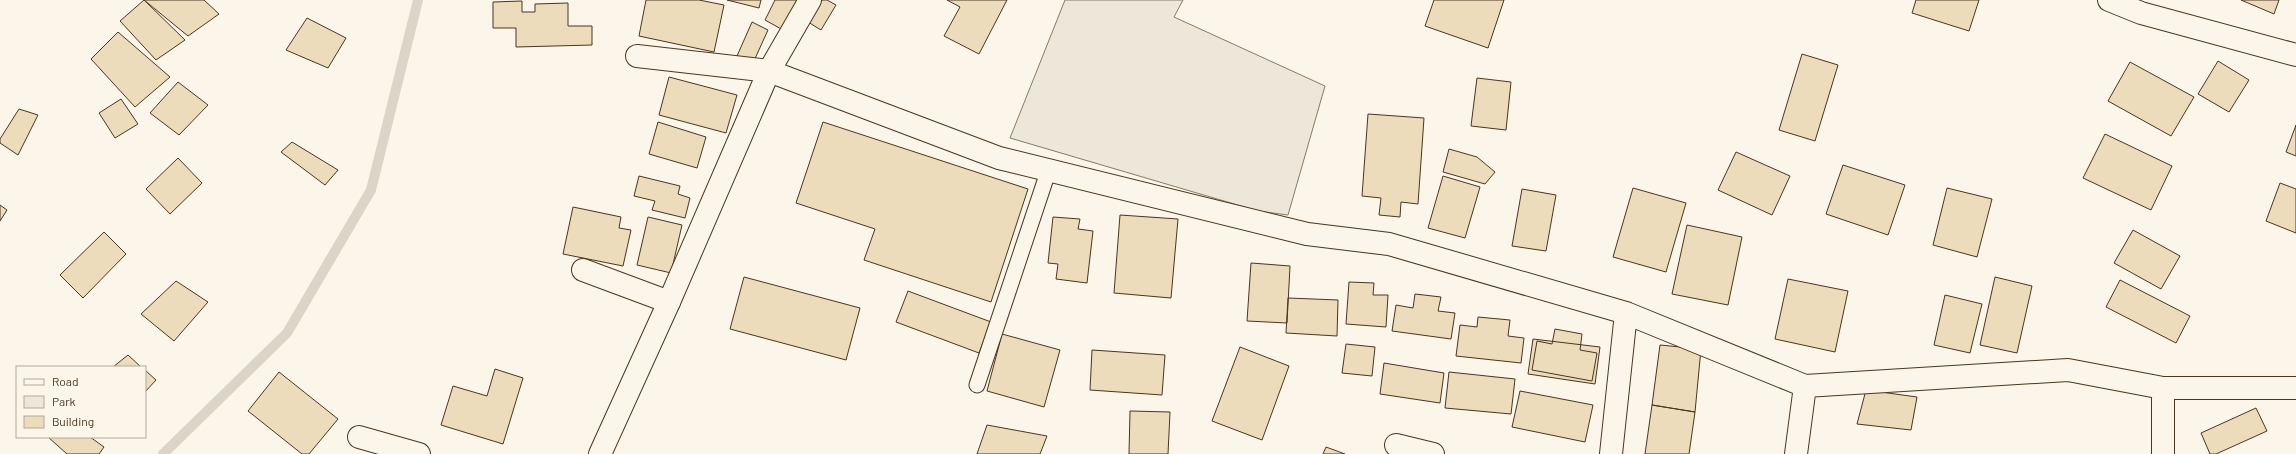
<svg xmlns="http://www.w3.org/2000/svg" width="2296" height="454" font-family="Barlow,sans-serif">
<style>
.green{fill:#ede6d9;stroke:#887966}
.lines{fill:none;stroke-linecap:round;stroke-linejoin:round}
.stream{stroke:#dcd4c6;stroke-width:10}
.building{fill:#ecdcbc;stroke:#4a3520}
.lane-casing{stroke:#4a3520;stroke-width:17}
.street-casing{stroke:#4a3520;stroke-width:24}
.secondary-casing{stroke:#4a3520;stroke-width:24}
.lane{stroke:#fbf6e9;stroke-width:15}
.street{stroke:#fbf6e9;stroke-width:22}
.secondary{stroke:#fbf6e9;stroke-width:22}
</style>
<rect width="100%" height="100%" fill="#fbf6e9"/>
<path class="green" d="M1065 0H1183L1174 17 1325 86 1288 215 1258 211 1010 138Z"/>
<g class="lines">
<path class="stream" d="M163 454 287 333 371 190 418 0"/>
</g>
<path class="building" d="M144 0H204L219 14 188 36Z
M144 0 185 40 156 60 120 21Z
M646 0H699L724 5 714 52 639 36Z
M727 0H761L759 8Z
M775 0H799L783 30 765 20Z
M822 0H827L836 5 821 30 808 22Z
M947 0H1007L979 54 944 36 960 7Z
M1434 0H1504L1488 48 1425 26Z
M1916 0H1979L1969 31 1912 13Z
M2241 0H2279L2274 14Z
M522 1V12H535V4L568 3V26H592V45L516 47V28H493V2Z
M307 18 346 38 328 68 286 50Z
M752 22 768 30 753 63 737 56Z
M118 32 170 77 135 107 91 59Z
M1802 54 1838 65 1815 141 1779 130Z
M2218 61 2249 80 2229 112 2198 94Z
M2130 62 2194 97 2171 136 2108 101Z
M669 77 737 95 726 133 659 115Z
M1477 78 1511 82 1506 130 1471 126Z
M178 82 208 105 179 135 150 113Z
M121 99 138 124 115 138 99 113Z
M19 109 38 115 18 155 0 143V139Z
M1368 114 1424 118 1418 204 1401 202 1400 217 1379 215 1381 198 1362 196Z
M658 122 706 137 697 168 649 154Z
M823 122 1028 189 991 302 864 260 875 229 796 203Z
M2296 125V156L2286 152Z
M2105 134 2172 166 2151 210 2083 178Z
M292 142 338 170 325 185 281 152Z
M1449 149 1477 157 1495 172 1485 184 1443 172Z
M1736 152 1790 176 1772 215 1718 190Z
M178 158 202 183 170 214 146 189Z
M1843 165 1905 185 1888 235 1826 214Z
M639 176 680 186 678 194 690 198 685 218 652 210 655 201 634 196Z
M1443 176 1480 187 1465 238 1428 228Z
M2280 183 2296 189V233L2266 221Z
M1633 188 1686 203 1666 272 1613 257Z
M1947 188 1992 199 1977 257 1933 245Z
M1522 189 1556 195 1546 251 1512 246Z
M0 205 7 210 0 221Z
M573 207 621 217 619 228 631 230 623 266 563 254Z
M1120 215 1178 219 1171 298 1114 293Z
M648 217 682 225 671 273 637 265Z
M1053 217 1080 219 1078 229 1093 231 1087 283 1056 279 1058 264 1048 263Z
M1687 225 1742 237 1728 305 1672 294Z
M2133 230 2180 256 2161 289 2114 263Z
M104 232 126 254 83 298 60 275Z
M1251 263 1290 266 1287 323 1247 321Z
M744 277 860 308 846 360 730 329Z
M1995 277 2032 286 2017 353 1980 345Z
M1788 279 1848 291 1835 352 1775 339Z
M2120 280 2190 316 2176 343 2106 307Z
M176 281 208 302 174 341 141 314Z
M1349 282 1374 283 1373 295H1388L1386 327 1346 324Z
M908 291 991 322 979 353 896 322Z
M1415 294 1441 297 1438 311 1455 313 1451 339 1392 331 1396 305 1413 308Z
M1945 295 1982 304 1970 353 1934 345Z
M1288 298 1338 300 1337 336 1286 333Z
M1478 317 1510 320 1508 336 1524 338 1521 363 1456 356 1460 325 1477 327Z
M1555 329 1582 334 1580 350 1597 353 1592 381 1532 370 1537 341 1552 344Z
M1002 334 1060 350 1044 407 987 391Z
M1533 339 1600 347 1595 384 1528 374Z
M1346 344 1375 347 1372 376 1342 373Z
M1660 345 1701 349 1695 412 1652 405Z
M1240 347 1289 366 1262 440 1212 421Z
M1092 350 1165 355 1162 395 1090 390Z
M128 355 141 367H113Z
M1384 363 1444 373 1440 403 1380 394Z
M495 369 523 378 503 444 441 425 453 386 487 396Z
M145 370 156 380 145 392Z
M279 372 338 419 309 454H302L248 411Z
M1449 372 1515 379 1511 414 1445 408Z
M1866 390 1917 397 1911 430 1857 424Z
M1520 391 1593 405 1585 442 1512 427Z
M1652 405 1695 412 1689 454H1645Z
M2256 408 2267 431 2216 454H2210L2201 433Z
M1130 411 1170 412 1168 454H1129Z
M987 425 1047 436 1040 454H977Z
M48 437H90L104 447 99 454H67Z
M1326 447 1345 454H1323Z"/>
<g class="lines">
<g class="lane-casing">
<path id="lane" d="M977 385 1048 172"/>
</g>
<g class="street-casing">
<path id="street" d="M2109 0 2141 13 2296 55
M637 56 769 71 999 158 1307 234 1389 244 1626 313 1805 386 2068 370 2163 388H2296
M583 270 669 302
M2163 388V454
M359 437 419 454
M1396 445 1433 454
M1611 454 1626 313
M1796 454 1805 386"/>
</g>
<g class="secondary-casing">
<path id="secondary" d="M600 454 669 302 769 71 810 0"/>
</g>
<use href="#lane" class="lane"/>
<use href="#street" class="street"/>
<use href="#secondary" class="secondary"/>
</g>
<rect x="16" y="366" width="130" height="72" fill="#fbf6e9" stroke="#b4a999"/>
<rect x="24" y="379" width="20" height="6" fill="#fbf6e9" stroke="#b4a999"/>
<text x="52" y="386" font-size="12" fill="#4a3520">Road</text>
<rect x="24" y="396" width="20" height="12" fill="#ede6d9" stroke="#b4a999"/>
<text x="52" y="406" font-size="12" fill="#4a3520">Park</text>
<rect x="24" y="416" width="20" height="12" fill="#ecdcbc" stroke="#b4a999"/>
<text x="52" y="426" font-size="12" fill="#4a3520">Building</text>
</svg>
